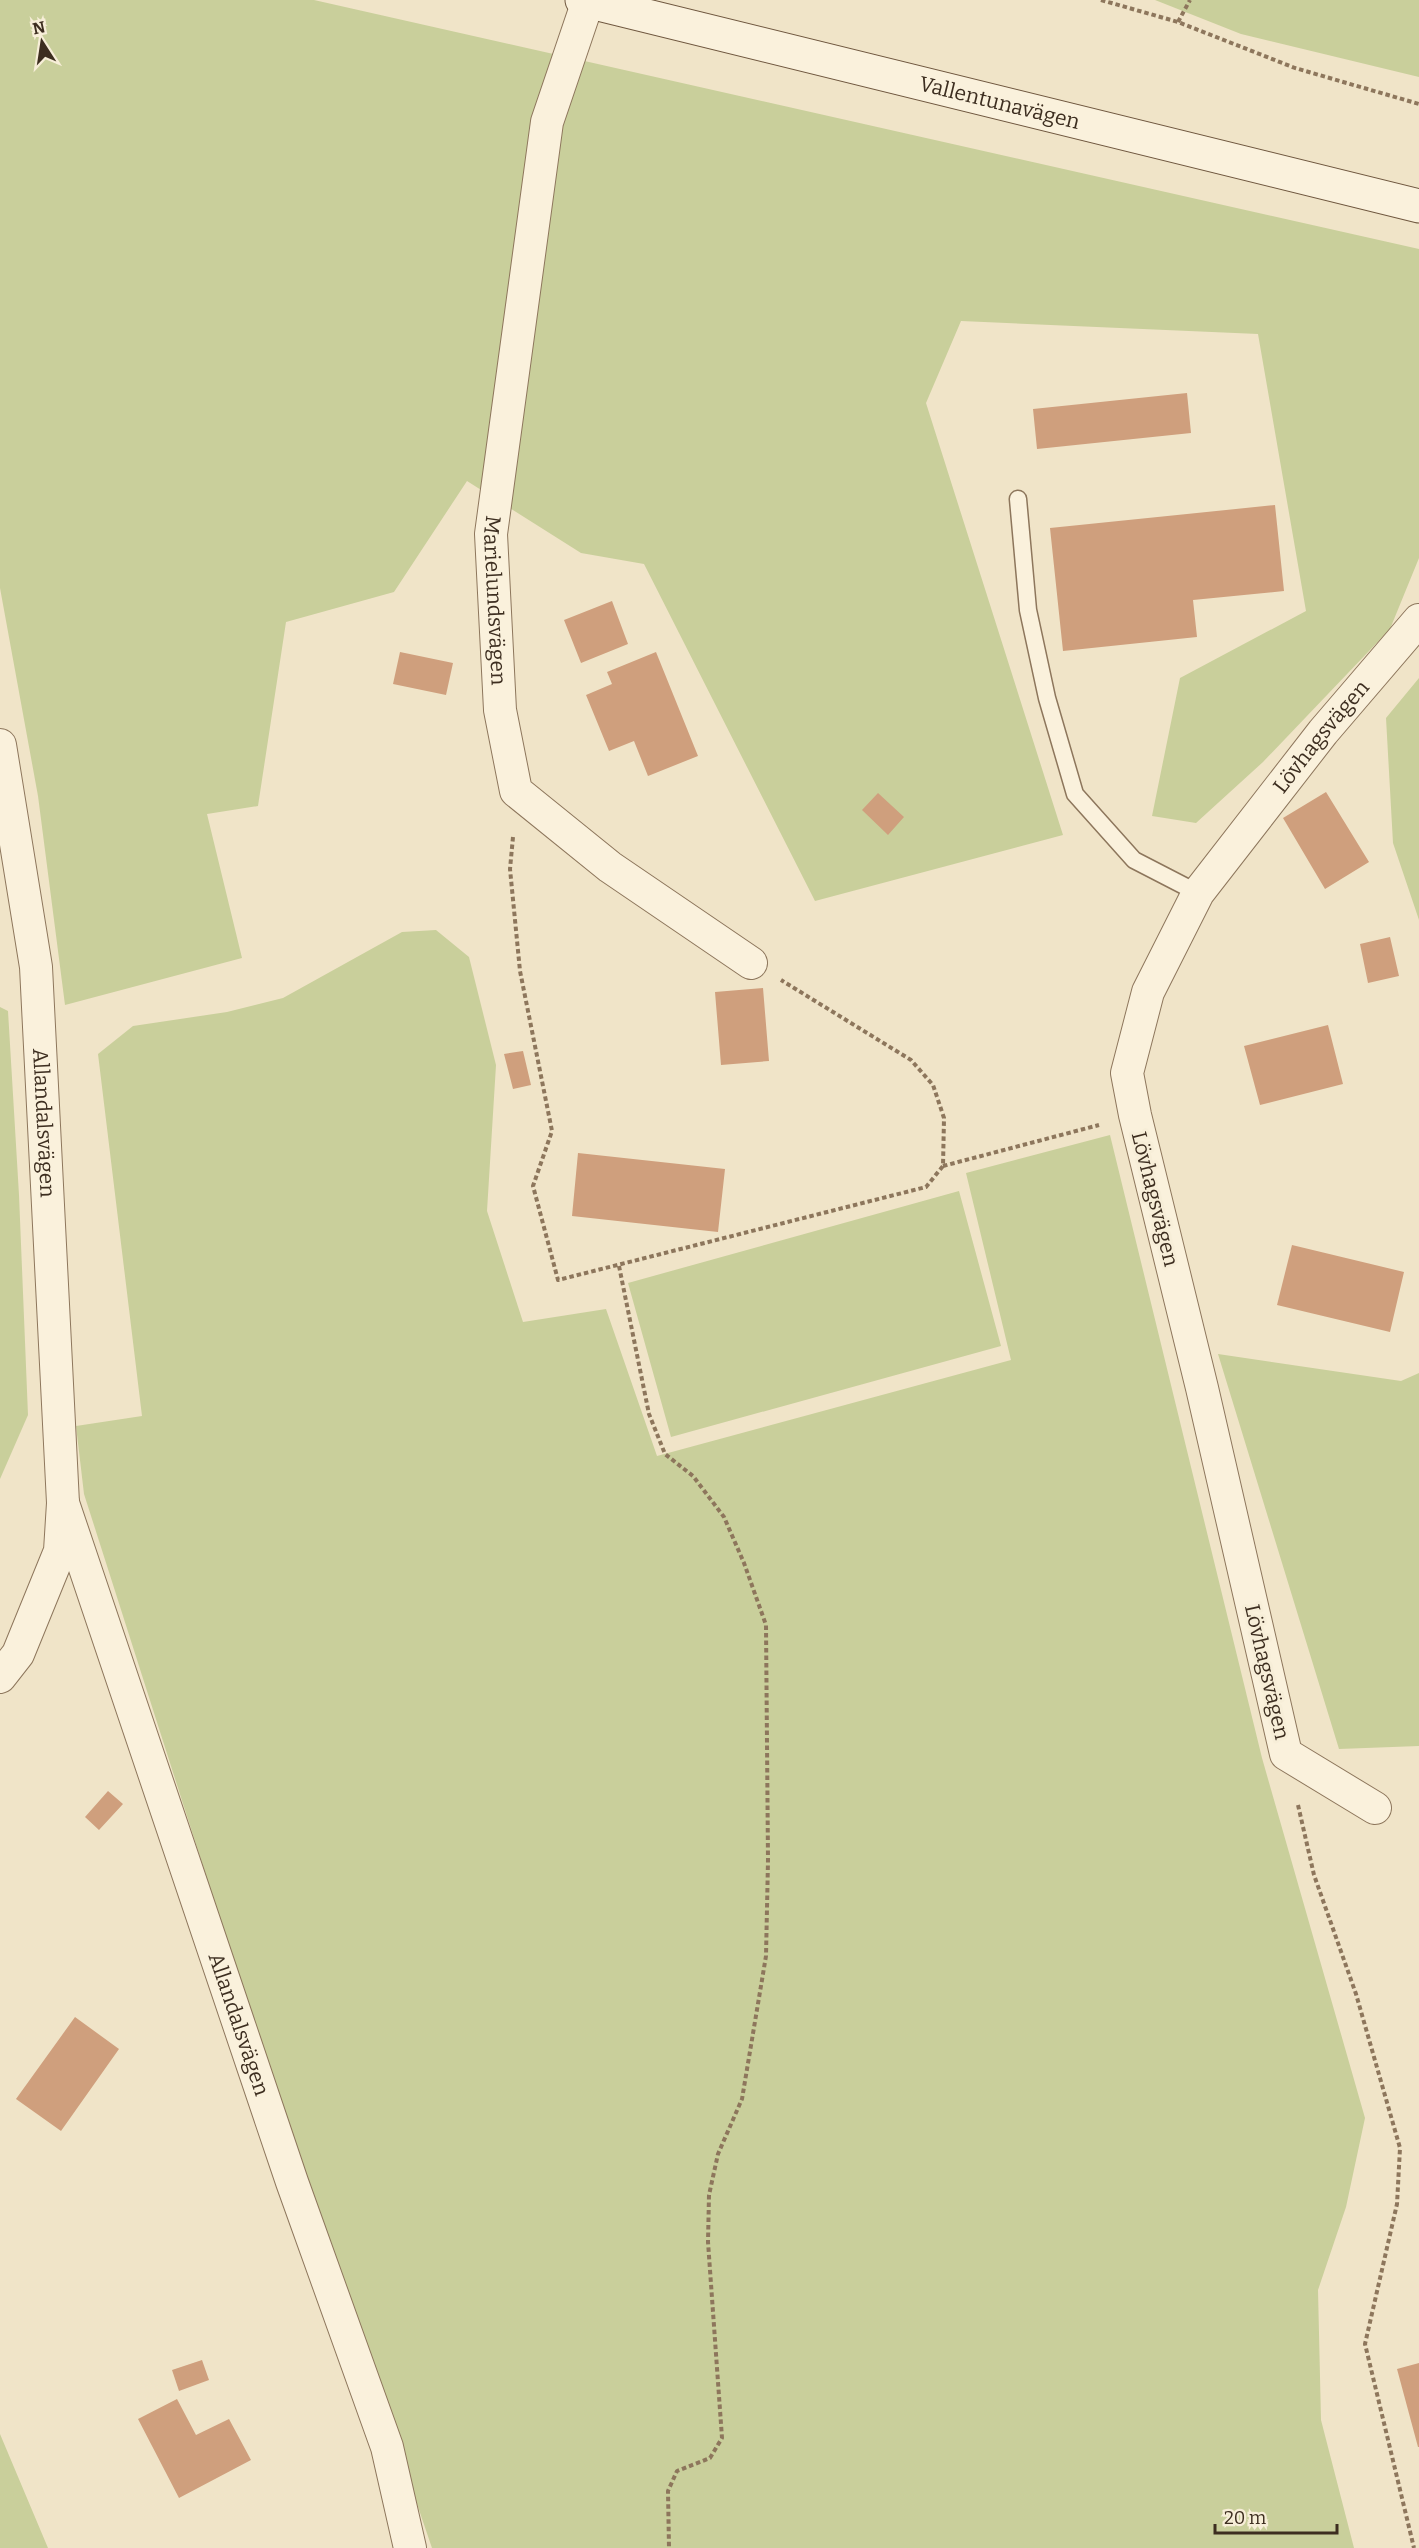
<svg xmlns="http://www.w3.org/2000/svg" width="1419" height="2548" font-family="Bitter,serif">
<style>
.green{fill:#c9cf9b}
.building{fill:#cf9f7d}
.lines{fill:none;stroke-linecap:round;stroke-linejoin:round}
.lane-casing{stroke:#8d765c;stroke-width:19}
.street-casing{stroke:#8d765c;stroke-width:34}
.secondary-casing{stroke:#6f573f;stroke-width:35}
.path{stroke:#8d765c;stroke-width:4;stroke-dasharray:4.5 3;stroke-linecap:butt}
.lane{stroke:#faf1dc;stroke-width:16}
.street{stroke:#faf1dc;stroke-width:32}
.secondary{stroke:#faf1dc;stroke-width:33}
.labels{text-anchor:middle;stroke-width:6;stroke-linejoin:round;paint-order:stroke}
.street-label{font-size:21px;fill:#3d2e20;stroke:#f7eed8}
</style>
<rect width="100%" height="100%" fill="#f0e4c8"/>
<path class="green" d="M0 0H314L1419 249V558L1390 629 1263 762 1196 823 1152 816 1180 678 1306 611 1258 334 961 321 926 403 1063 835 815 901 644 564 581 553 467 481 394 592 286 622 258 806 207 814 242 958 65 1005 38 796 0 588Z
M1155 0H1419V77L1241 34Z
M1419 678V920L1393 843 1386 718Z
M436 930 469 957 496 1065 487 1211 523 1322 606 1309 657 1456 1011 1360 966 1173 1110 1135 1262 1758 1365 2118 1346 2207 1318 2290 1321 2420 1354 2548H432L249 2010 84 1494 76 1426 142 1416 98 1054 133 1026 227 1012 283 998 402 932Z
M0 1007 8 1011 19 1195 28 1415 0 1479Z
M959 1191 1001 1346 671 1437 628 1283Z
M1218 1354 1401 1381 1419 1373V1746L1339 1749Z
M0 2434 48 2548H0Z"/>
<path class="building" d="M1187 393 1191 433 1037 449 1033 409Z
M1275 505 1284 591 1193 600 1197 637 1063 651 1050 528Z
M612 601 628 644 581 663 564 620Z
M400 652 453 663 446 695 393 684Z
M656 652 698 756 648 776 634 741 609 751 586 695 612 684 607 672Z
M1326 792 1369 862 1325 889 1283 818Z
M878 793 904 817 888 835 862 810Z
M1390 937 1399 976 1368 983 1360 944Z
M763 988 769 1061 721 1065 715 992Z
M1328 1025 1343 1084 1260 1105 1244 1046Z
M523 1051 531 1085 513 1089 504 1054Z
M578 1153 725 1169 718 1232 572 1216Z
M1292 1245 1404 1272 1390 1332 1277 1305Z
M108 1791 123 1804 99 1830 85 1817Z
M75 2017 119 2049 61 2131 16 2099Z
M202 2360 209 2380 179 2391 172 2370Z
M1419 2363V2447H1418L1397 2369Z
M177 2399 196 2435 229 2419 251 2460 179 2498 138 2419Z"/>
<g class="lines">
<g class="lane-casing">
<path id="lane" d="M1018 499 1028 610 1047 698 1075 794 1134 860 1198 893"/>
</g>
<g class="street-casing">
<g id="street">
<path id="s1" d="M588 1 547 122 491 534 500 710 516 791 610 867 751 963"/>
<path id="s2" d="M0 745 36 967 63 1503 60 1551 18 1654 0 1677"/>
<path id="s3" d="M63 1503 292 2182 387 2447 410 2548"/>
<path id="s4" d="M1375 1808 1286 1754 1202 1388 1135 1115 1127 1073 1148 992 1198 893 1323 732 1419 620"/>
</g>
</g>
<g class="secondary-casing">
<g id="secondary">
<path id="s5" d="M582 0 1419 206"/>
</g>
</g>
<path class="path" d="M1101 0 1178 22 1295 68 1419 104
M1178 22 1190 0
M513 837 510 869 520 971 552 1131 533 1186 558 1280 926 1187 943 1166 944 1118 933 1085 911 1060 781 980
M943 1166 1099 1125
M619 1266 649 1414 665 1454 693 1476 724 1517 744 1563 766 1625 768 1860 766 1956 742 2099 718 2154 709 2195 708 2242 722 2438 710 2458 677 2471 668 2491 669 2548
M1298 1805 1314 1875 1356 1994 1400 2148 1397 2204 1365 2344 1414 2548"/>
<use href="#lane" class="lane"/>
<use href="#street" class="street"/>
<use href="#secondary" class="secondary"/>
</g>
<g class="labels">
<g class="street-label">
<text dy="7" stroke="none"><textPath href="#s5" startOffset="430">Vallentunavägen</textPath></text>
<text dy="7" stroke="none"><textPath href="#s1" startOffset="610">Marielundsvägen</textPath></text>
<text dy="7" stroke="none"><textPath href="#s4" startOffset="1197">Lövhagsvägen</textPath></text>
<text dy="7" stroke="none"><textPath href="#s2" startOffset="381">Allandalsvägen</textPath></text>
<text transform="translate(1155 1199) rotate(76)" y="7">Lövhagsvägen</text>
<text transform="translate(1267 1672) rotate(77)" y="7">Lövhagsvägen</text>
<text dy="7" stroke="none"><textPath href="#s3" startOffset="550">Allandalsvägen</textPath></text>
</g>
</g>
<g transform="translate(42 42) rotate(348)" stroke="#f7eed8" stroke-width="4.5" paint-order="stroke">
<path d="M0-4.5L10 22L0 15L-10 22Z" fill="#3d2e20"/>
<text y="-9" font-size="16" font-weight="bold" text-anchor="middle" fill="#3d2e20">N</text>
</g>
<path d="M1215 2524v9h122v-9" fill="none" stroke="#3d2e20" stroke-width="3"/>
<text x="1224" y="2524" font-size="18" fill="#3d2e20" stroke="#f7eed8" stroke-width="4.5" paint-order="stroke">20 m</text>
</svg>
